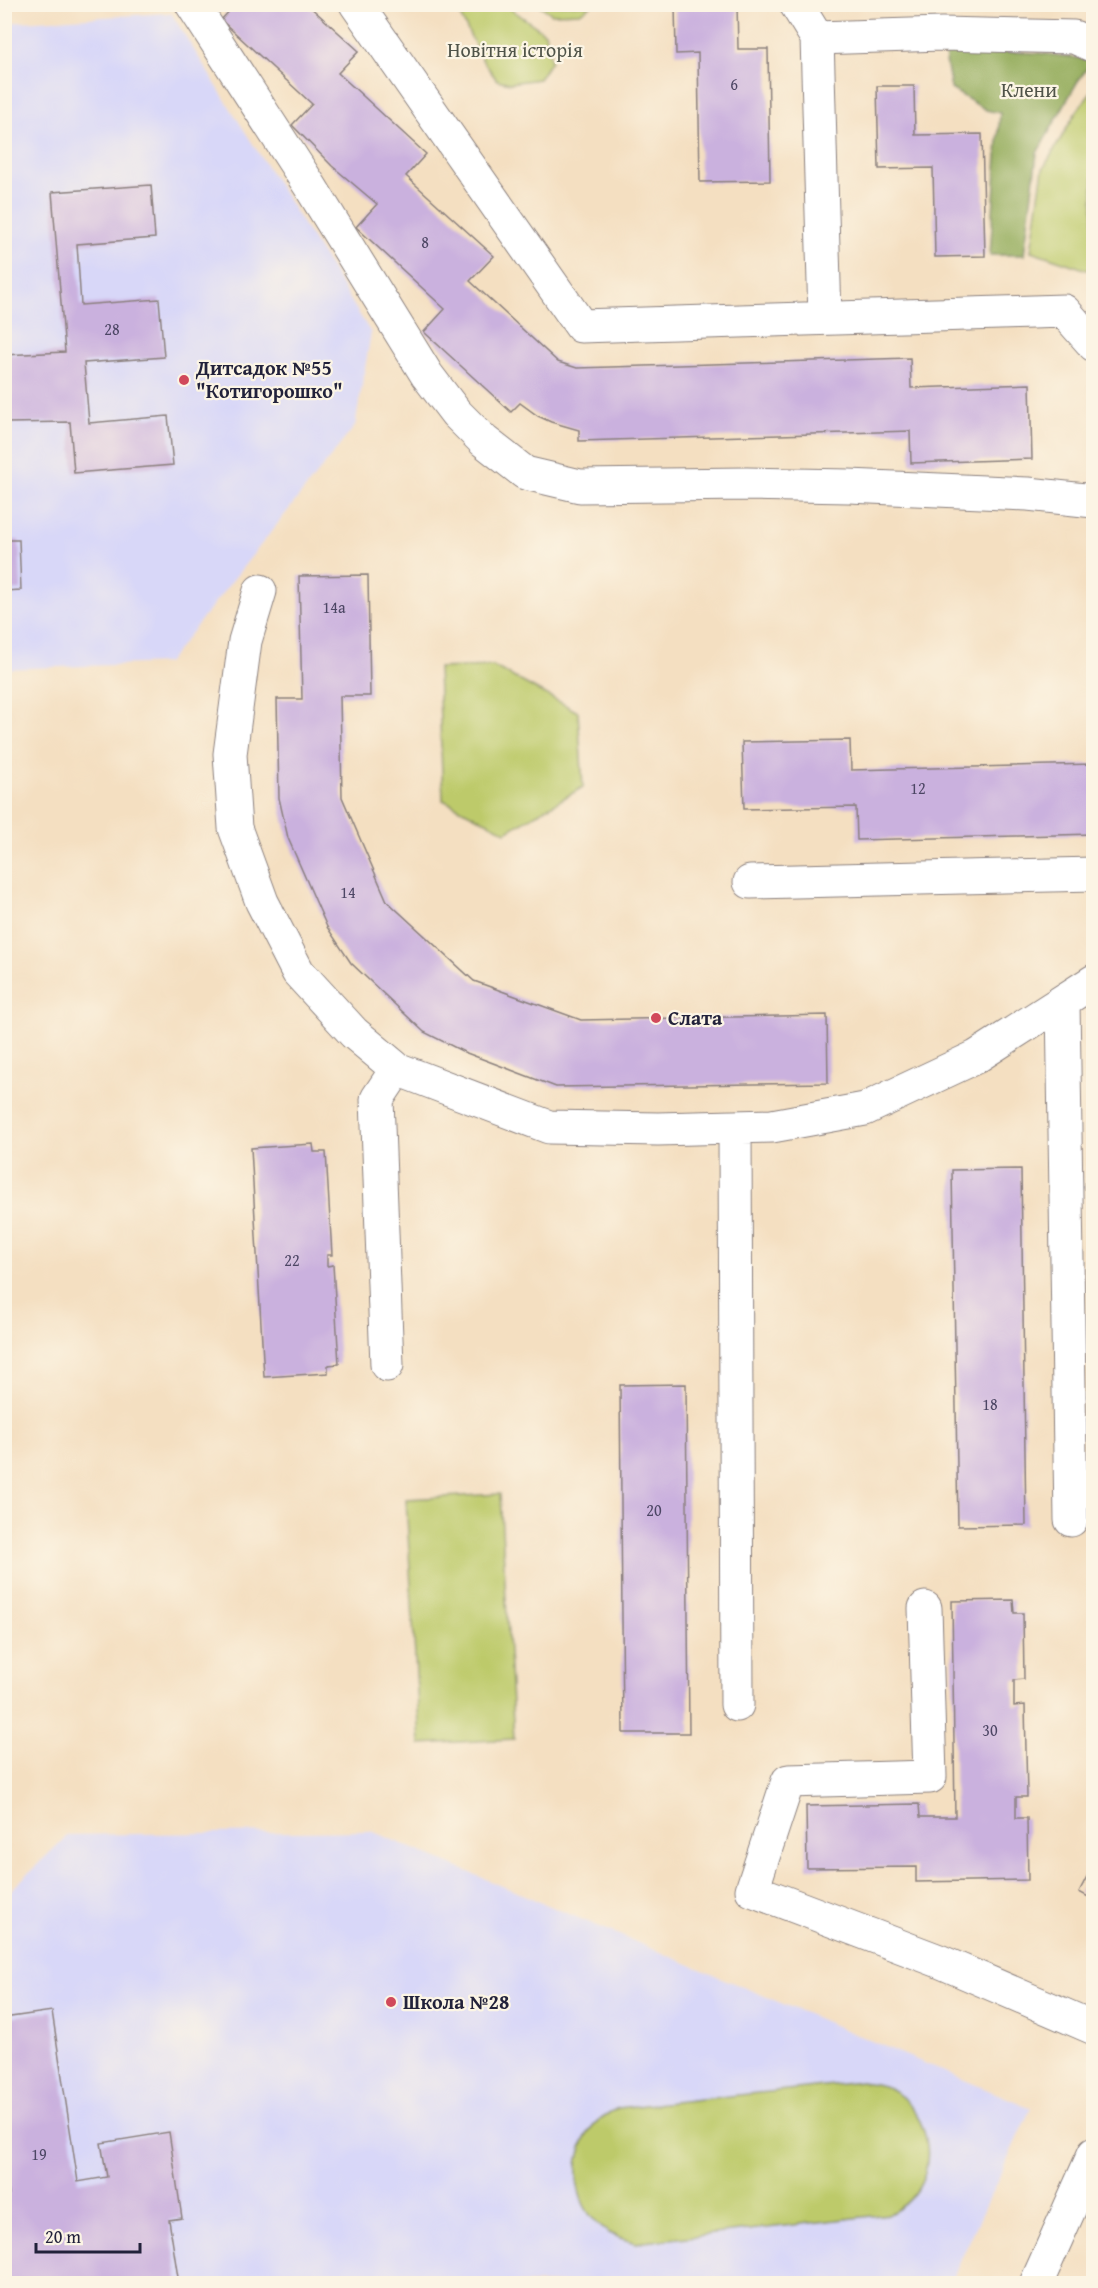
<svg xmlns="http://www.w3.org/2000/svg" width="1098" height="2288" font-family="'Gentium Book Plus',serif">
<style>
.built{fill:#d8d7f8}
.green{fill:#bdca6b;stroke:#707653;stroke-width:1.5}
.forest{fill:#96ae5f;stroke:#5c684d;stroke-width:1.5}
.building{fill:#cab1de}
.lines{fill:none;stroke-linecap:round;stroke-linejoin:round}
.minor-casing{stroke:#8b807e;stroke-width:35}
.minor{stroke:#fff;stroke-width:33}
.poi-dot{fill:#d1495b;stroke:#fcf5e5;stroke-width:2}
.labels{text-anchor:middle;stroke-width:4.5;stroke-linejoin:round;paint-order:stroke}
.number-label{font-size:16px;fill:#4c4664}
.park-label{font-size:20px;fill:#505449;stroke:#fcf5e5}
.poi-label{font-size:20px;font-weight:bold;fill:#22223b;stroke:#fcf5e5;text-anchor:start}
</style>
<rect width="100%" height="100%" fill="#fcf5e5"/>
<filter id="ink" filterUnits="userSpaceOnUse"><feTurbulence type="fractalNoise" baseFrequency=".0167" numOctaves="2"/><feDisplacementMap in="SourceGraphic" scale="12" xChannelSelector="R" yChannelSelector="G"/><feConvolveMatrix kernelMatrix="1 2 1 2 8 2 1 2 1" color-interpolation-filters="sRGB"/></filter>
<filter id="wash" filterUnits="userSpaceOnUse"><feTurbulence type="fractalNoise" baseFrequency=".008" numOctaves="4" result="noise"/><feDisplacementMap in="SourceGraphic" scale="24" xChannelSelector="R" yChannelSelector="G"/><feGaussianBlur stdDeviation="1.35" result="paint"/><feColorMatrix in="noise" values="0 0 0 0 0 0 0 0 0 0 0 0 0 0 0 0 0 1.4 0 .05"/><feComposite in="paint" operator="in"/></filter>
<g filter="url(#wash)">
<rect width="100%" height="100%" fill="#f4dfc1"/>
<path class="built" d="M171 13 371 333 355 426 167 663 5 669V23Z
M371 1831 1031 2108 950 2283 5 2284V1896L68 1835Z"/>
<path class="green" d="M470 5H505L545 33 551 61 539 79 510 83 497 80 483 61 460 15Z
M539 5H592L580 13 552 14Z
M1093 89V272L1031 251 1043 169 1075 114Z
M493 666 578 712 583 787 506 832 443 800 438 668Z
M500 1494 514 1739 420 1744 406 1499Z
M861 2082C874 2084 887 2085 897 2093 938 2124 940 2191 889 2214L635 2243C627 2240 616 2237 609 2233 573 2209 567 2162 592 2127 598 2119 608 2113 618 2108Z"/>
<path class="forest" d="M944 49 1039 53 1093 60 1078 81 1037 153 1024 255H990L1000 113 986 110 951 89Z"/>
<g id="blocks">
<path class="building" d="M675 4H737L738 49H768L770 181 700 182 698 53 676 54Z
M235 5H308L359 51 338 73 426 154 406 176 494 256 470 281 558 362 577 368 910 358 911 388 1030 384 1032 459 911 463 910 431 579 441V430L551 422 538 416 520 403 511 412 424 332 445 309 356 227 377 204 332 166 292 125 312 104 221 20Z
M877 86H914L915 135 982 134 985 256 935 257 933 168 879 169Z
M151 185 155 238 77 244 81 305 159 299 164 357 84 363 89 423 168 416 173 465 74 473 70 422 7 423 9 480H4V355L65 352 52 192Z
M4 540H19L21 590 4 591Z
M368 575 370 696H340L342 797 387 901 474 981 581 1020 827 1015 828 1083 556 1087 464 1052 424 1032 351 963 327 927 288 838 279 798 277 699H302L299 576Z
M850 740 851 770 1094 764V834L857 840 856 807 744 809 742 742Z
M313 1144 314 1152H326L332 1255H327V1266L333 1265 339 1364 328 1365V1373L264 1377 251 1148Z
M1021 1169 1026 1525 958 1526 952 1170Z
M686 1384 689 1733H623L620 1385Z
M1013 1600 1014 1613H1023L1024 1679 1014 1680V1706L1025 1705 1027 1797H1016V1818H1027L1028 1880 916 1882V1867L807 1868 806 1806 919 1804 920 1817H955L952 1601Z
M1094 1863V1900L1079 1892Z
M52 2011 78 2182 107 2177 101 2143 169 2132 182 2218 169 2220 179 2284H4V2194H9L4 2165V2018Z"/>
</g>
</g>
<g filter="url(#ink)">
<use href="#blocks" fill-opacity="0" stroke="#8b807e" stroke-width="1.5"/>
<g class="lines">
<g class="minor-casing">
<path id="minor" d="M192 4 310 186 427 375 456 413 484 441 525 473 580 486 747 484 849 486 1028 494 1094 501
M356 4 581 326 1064 311 1094 345
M796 4 817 38 825 318
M817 38 942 34 1074 37 1094 46
M260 591 245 641 230 754 235 828 262 902 298 972 354 1033 397 1069 549 1127 658 1129 772 1126 865 1109 976 1057 1094 981
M750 882 1094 874
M1063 1002 1071 1520
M735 1128 737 1705
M387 1365 377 1099 397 1069
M925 1608 930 1777 788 1781 752 1890 939 1961 1094 2028
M1036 2284 1094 2154"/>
</g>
<use href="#minor" class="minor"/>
</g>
</g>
<g class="poi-dot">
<circle cx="184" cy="380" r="6"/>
<circle cx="656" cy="1018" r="6"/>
<circle cx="391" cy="2002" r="6"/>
</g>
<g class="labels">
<g class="number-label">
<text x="734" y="90">6</text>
<text x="425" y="248">8</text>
<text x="112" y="335">28</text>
<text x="334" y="613">14а</text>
<text x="918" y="794">12</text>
<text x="348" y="898">14</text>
<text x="292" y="1266">22</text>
<text x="990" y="1410">18</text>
<text x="654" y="1516">20</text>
<text x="990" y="1736">30</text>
<text x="39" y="2160">19</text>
</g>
<g class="park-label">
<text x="515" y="57">Новітня історія</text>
<text x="1029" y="97">Клени</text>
</g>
<g class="poi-label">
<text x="196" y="375">Дитсадок №55<tspan x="196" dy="23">"Котигорошко"</tspan></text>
<text x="668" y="1025">Слата</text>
<text x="403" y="2009">Школа №28</text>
</g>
</g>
<rect width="1098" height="2288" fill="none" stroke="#fcf5e5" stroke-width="24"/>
<path d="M36 2243v9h104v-9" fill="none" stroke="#22223b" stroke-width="3"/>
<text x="45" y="2243" font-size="18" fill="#22223b" stroke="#fcf5e5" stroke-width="4.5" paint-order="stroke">20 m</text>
</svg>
